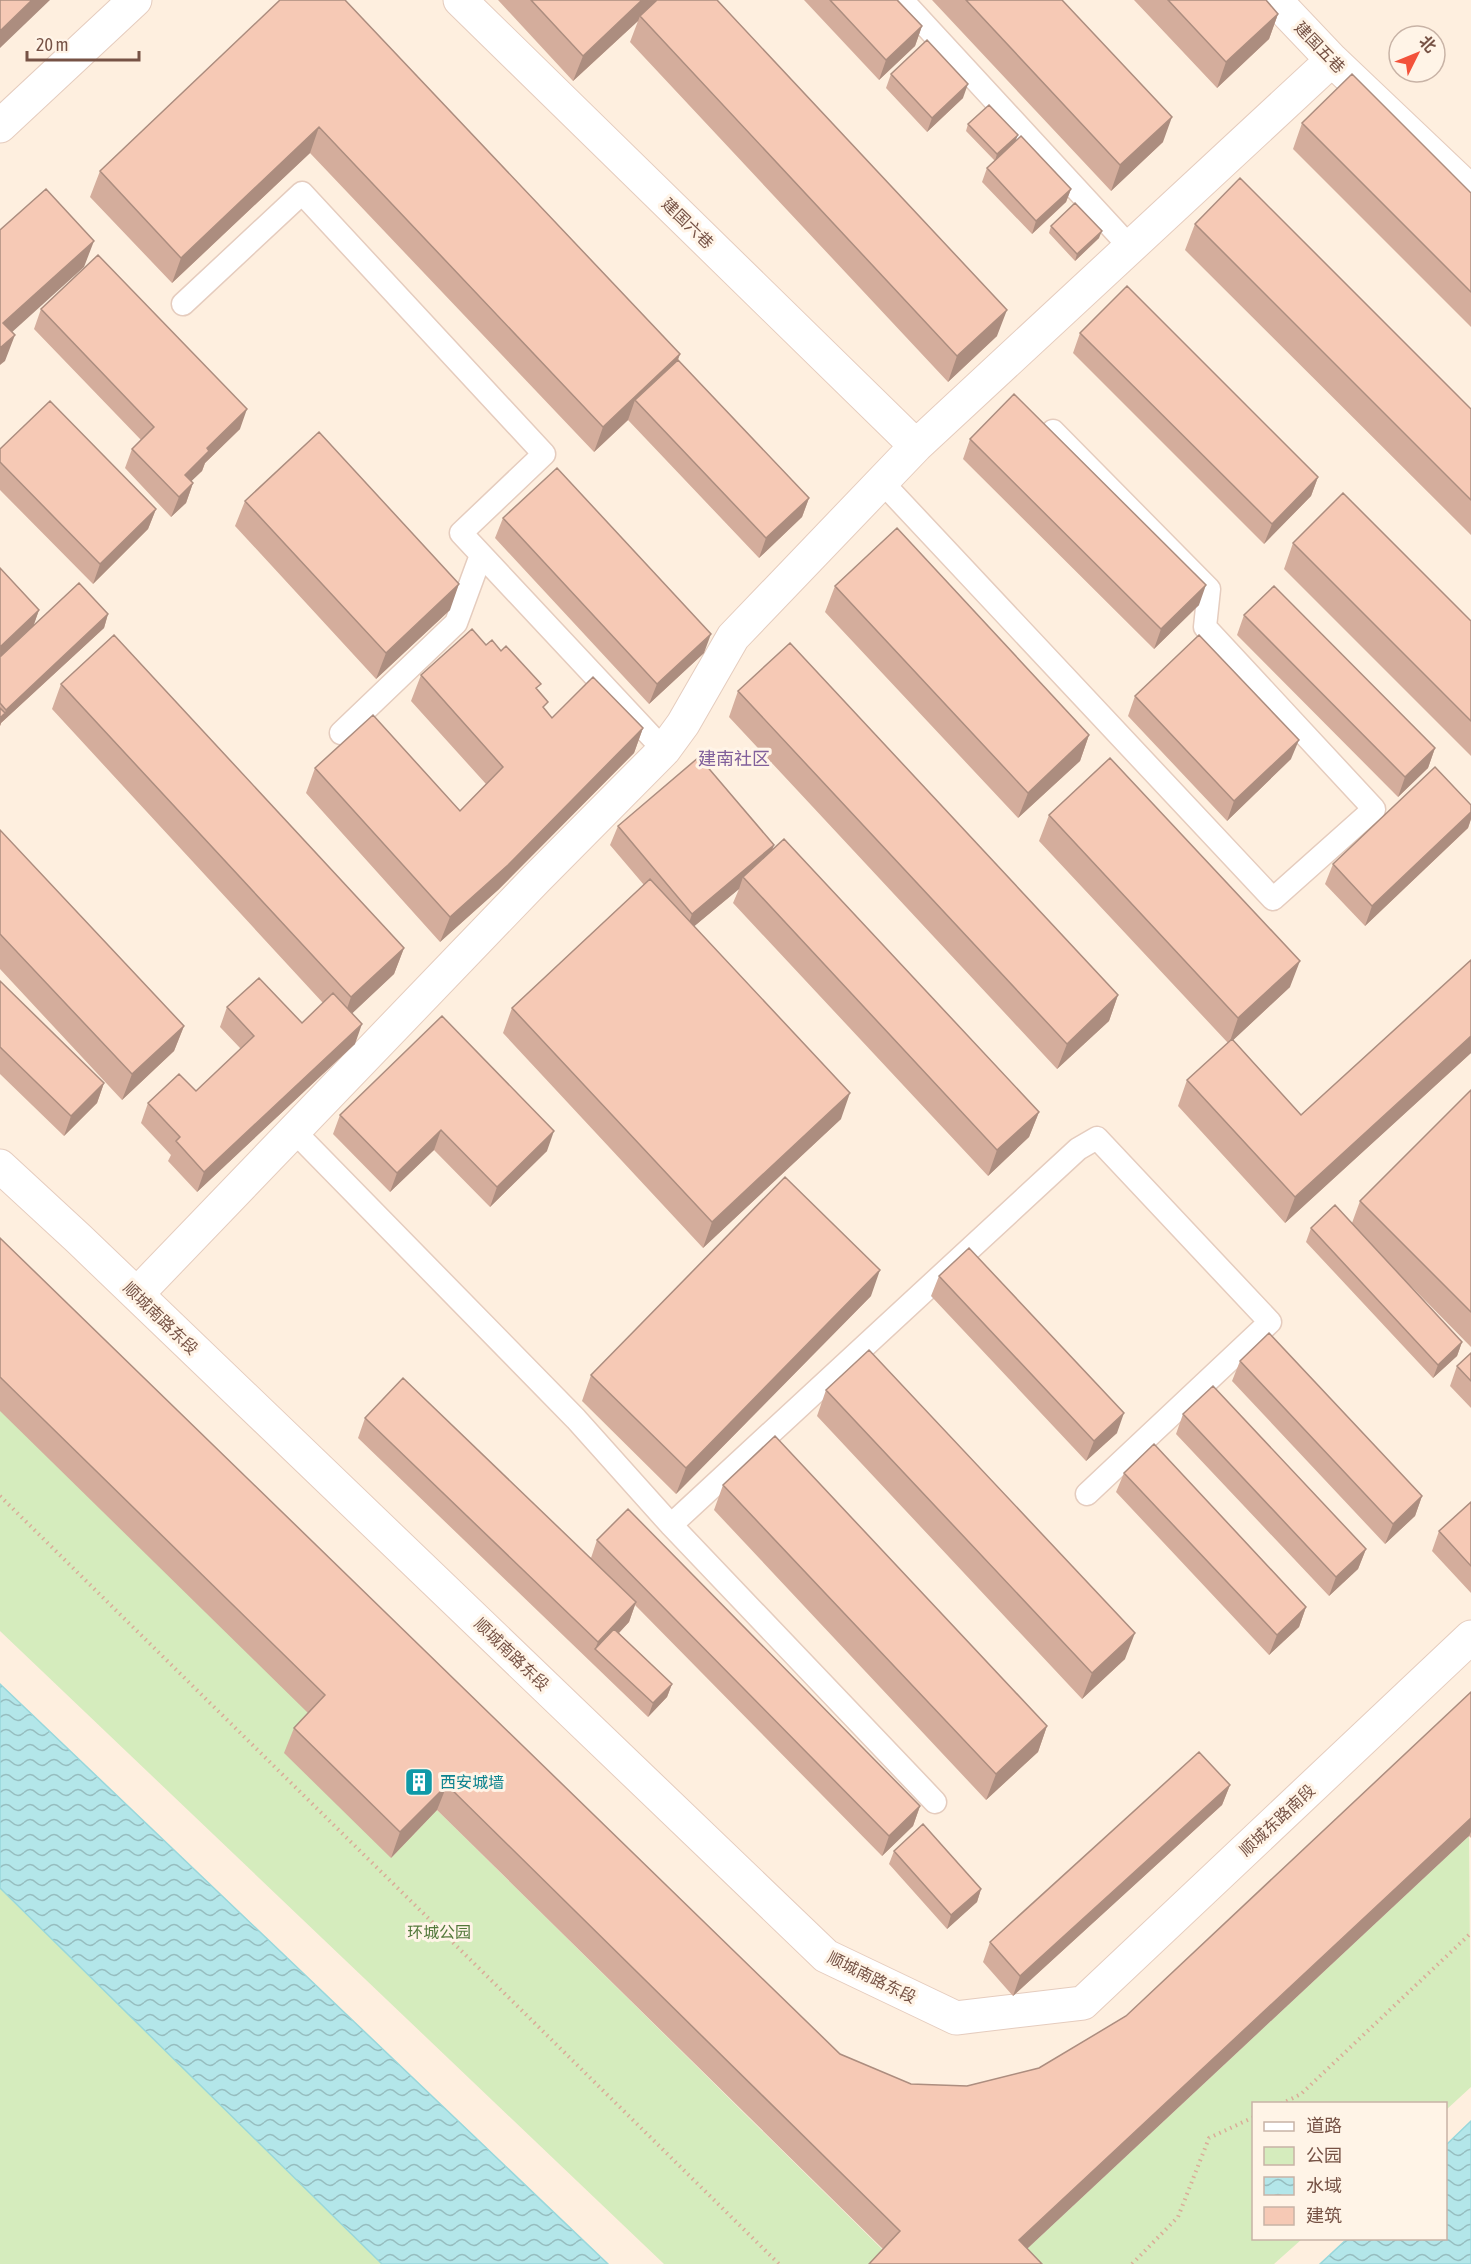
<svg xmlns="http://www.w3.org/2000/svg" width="1471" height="2264" font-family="'Asap Condensed','Noto Sans SC',sans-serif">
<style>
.green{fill:#d5ecbd}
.water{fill:url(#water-waves);stroke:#98d7db;stroke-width:1.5}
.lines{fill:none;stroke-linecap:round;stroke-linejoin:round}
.service-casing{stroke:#e5ccbe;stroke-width:25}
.minor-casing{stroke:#e5ccbe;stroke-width:35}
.tertiary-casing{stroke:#e5ccbe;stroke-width:35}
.path{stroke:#daac98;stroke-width:4;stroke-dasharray:1.5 4.5;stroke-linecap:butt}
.service{stroke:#fff;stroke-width:22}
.minor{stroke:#fff;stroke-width:33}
.tertiary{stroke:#fff;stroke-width:33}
.wall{fill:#d4ad9c}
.shaded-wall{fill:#ac8d7f}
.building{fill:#f6c9b5;stroke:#ac8d7f;stroke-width:1.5}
.labels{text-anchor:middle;stroke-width:6;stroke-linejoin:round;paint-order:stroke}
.street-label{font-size:16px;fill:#765245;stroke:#fff4e7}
.culture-label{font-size:16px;fill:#0d838f;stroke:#fff4e7;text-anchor:start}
.park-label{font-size:16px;fill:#52783a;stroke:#fff4e7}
.neighbourhood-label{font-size:18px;fill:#81609b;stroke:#fff4e7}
</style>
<defs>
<pattern id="water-waves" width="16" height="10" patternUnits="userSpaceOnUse" patternTransform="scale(1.5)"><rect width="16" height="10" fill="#b3e6e9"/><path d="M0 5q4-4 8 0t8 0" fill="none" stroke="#96bdbf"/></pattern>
</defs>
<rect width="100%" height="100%" fill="#feefdf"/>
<path class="green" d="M0 1408 330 1722 391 1858 437 1810 890 2257 884 2264H664L0 1631Z
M1469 1836 1471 2087 1446 2110V2104H1254V2238L1302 2239 1274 2264H1011Z
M0 1888 382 2264H0Z"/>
<path class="water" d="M0 1684 608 2264H382L0 1888Z
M1471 2121V2264H1320L1347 2239 1446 2238V2145Z"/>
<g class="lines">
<g class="service-casing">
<path id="service" d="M902 0 1130 247
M183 304 302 193 544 454 461 533 664 750
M882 482 1273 899 1374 809 1205 627 1209 589 1053 431
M341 733 456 623 481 555
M294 1131 576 1419 671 1525 935 1802
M671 1525 1078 1149 1097 1138 1270 1322 1087 1494"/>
</g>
<g class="minor-casing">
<path id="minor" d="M460 0 916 446
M1275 0 1332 60 1471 192
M137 1294 536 879 664 750 683 724 733 637 916 446 1332 60"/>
</g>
<g class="tertiary-casing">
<path id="tertiary" d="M0 126 135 0
M0 1166 79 1239 826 1956 956 2018 1083 2003 1471 1637"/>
</g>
<path class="path" d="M0 1496 779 2264
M1281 2104 1301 2094 1471 1933
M1132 2264 1178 2217 1209 2138 1254 2117"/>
<use href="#service" class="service"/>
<use href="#minor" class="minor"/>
<use href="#tertiary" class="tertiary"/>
</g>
<path class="wall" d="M280 0 680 354 678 360 809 498 802 517 759 558 628 420 594 452 310 153 172 283 90 197 100 171Z
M498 0H717L997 336 948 382 630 42 638 21 573 81Z
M804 0H898L922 26 915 46 879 80Z
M932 0H1062L1163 142 1111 191Z
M1134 0H1266L1278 14 1269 39 1217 88Z
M891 74 963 98 927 132 886 88Z
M1302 123 1471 193V327L1293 149Z
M968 124 1018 135 995 161 966 131Z
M987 168 1071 189 1066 202 1032 234 982 182Z
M1195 224 1471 409V535L1185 250Z
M1051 226 1099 238 1075 261 1049 233Z
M41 309 240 429 205 463 202 471 191 481 193 483 186 503 171 517 125 468 132 449 141 440 34 329Z
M1080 333 1318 477 1311 496 1264 544 1073 353Z
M970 439 1199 605 1154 649 963 459Z
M0 449 156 509 148 529 93 584 0 490Z
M245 501 450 610 376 679 235 526Z
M503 518 704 653 649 704 495 538Z
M1293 543 1471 621V756L1284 569Z
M0 568 39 610 33 626 108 614 104 628 1 723 0 726Z
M835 586 1089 735 1080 761 1018 818 825 612Z
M1244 615 1435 748 1428 768 1398 797 1237 635Z
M486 645 538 691 545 710 552 718 643 728 634 753 498 890 440 942 306 793 315 768 460 811 486 784 411 701 421 675Z
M61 684 404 948 394 974 352 1013 355 1044 197 1192 168 1161 171 1155 141 1123 148 1103 196 1091 241 1049 220 1027 227 1007 302 1023 323 1003 52 709Z
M738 691 1118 995 1109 1021 1057 1069 729 717Z
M1135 696 1291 759 1227 821 1128 716Z
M1471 805V819L1468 828 1365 926 1325 884 1333 864Z
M1049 815 1290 987 1233 1040 1301 1115 1471 960V1053L1285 1223 1178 1106 1187 1080 1228 1043 1039 841Z
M618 826 774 845 772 850 1039 1112 1029 1137 988 1176 733 903 739 889 694 926 841 1119 703 1248 503 1033 512 1008 644 885 610 845Z
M0 830 184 1026 174 1051 122 1100 0 969Z
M0 981 104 1083 97 1103 64 1136 0 1074Z
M442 1016 547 1151 490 1207 434 1150 390 1192 333 1134 340 1115Z
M1471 1090V1347L1407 1282 1462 1342 1457 1356 1433 1378 1306 1242 1311 1228 1352 1223 1360 1201Z
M0 1238 840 2054 911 2084 967 2086 1039 2068 1126 2016 1471 1692V1838L1469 1836 883 2249 437 1810 391 1858 284 1753 294 1728 308 1713 0 1411Z
M939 1276 1117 1433 1086 1461 931 1296Z
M871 1296 676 1494 582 1401 591 1375Z
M1471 1353V1408L1450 1386 1457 1366Z
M1240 1361 1422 1496 1415 1516 1385 1544 1232 1381Z
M826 1390 1125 1659 1082 1699 817 1416Z
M1183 1414 1366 1549 1358 1569 1329 1596 1176 1434Z
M365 1418 591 1558 597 1540 920 1806 913 1826 882 1856 635 1605 629 1622 619 1633 672 1684 667 1697 648 1717 358 1438Z
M1124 1473 1306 1607 1299 1627 1269 1655 1116 1492Z
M723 1485 1047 1726 1038 1752 986 1800 714 1510Z
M1471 1502V1593L1432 1551 1439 1531Z
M1230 1785 1222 1805 1013 1996 983 1962 990 1942Z
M894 1851 981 1889 977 1902 947 1929 889 1864Z"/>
<path class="shaded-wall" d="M32 0H50L0 48V31Z
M642 0H661L640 16 638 21 573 81 583 56Z
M1278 14 1269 39 1217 88 1226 62Z
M922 26 915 46 879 80 886 60Z
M968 84 963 98 927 132 932 118Z
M1172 117 1163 142 1111 191 1120 165Z
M319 127 310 153 172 283 181 258Z
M1018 135 1015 142 995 161 997 154Z
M1071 189 1066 202 1032 234 1036 221Z
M1102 231 1099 238 1075 261 1077 254Z
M94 241 84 267 0 343 3 323Z
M1007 310 997 336 948 382 957 356Z
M15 335 5 361 0 365V348Z
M680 354 670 379 635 400 628 420 594 452 603 427Z
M247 409 240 429 205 463 202 471 177 495 185 475 207 448Z
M1318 477 1311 496 1264 544 1272 524Z
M193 483 186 503 171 517 179 497Z
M809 498 802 517 759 558 766 538Z
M156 509 148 529 93 584 100 564Z
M459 584 450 610 376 679 386 653Z
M1206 585 1199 605 1154 649 1161 629Z
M39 610 32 630 0 660V647Z
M108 614 104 628 1 723 6 710Z
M711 634 704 653 649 704 657 684Z
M5 713 0 726V718Z
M643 728 634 753 498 890 440 942 450 917Z
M1089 735 1080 761 1018 818 1028 793Z
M1299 740 1291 759 1227 821 1234 801Z
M1435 748 1428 768 1398 797 1405 777Z
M1471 812V819L1468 828 1365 926 1372 906Z
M774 845 766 865 743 877 739 889 685 934 692 914Z
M404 948 394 974 342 1023 351 997Z
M1300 961 1290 987 1229 1044 1238 1018Z
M1118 995 1109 1021 1057 1069 1067 1044Z
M362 1024 355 1044 197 1192 204 1172Z
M184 1026 174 1051 122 1100 132 1074Z
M1471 1036V1053L1285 1223 1295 1197Z
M104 1083 97 1103 64 1136 71 1116Z
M850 1093 841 1119 703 1248 712 1222Z
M1039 1112 1029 1137 988 1176 997 1150Z
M441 1130 434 1150 390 1192 397 1173Z
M554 1131 547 1151 490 1207 497 1187Z
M880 1270 871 1296 676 1494 686 1468Z
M1462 1342 1457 1356 1433 1378 1438 1365Z
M1124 1413 1117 1433 1086 1461 1094 1441Z
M1422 1496 1415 1516 1385 1544 1393 1524Z
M1366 1549 1358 1569 1329 1596 1336 1577Z
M636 1602 629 1622 600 1653 595 1649 598 1642Z
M1306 1607 1299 1627 1269 1655 1277 1635Z
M1135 1633 1125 1659 1082 1699 1092 1673Z
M672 1684 667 1697 648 1717 653 1703Z
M1047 1726 1038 1752 986 1800 996 1774Z
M447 1785 437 1810 391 1858 400 1832Z
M1230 1785 1222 1805 1013 1996 1020 1976Z
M920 1806 913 1826 882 1856 889 1836Z
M1471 1818V1832L1469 1836 1011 2264 1019 2240Z
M981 1889 977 1902 947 1929 951 1915Z"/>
<path class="building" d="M0 0H32L0 31Z
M280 0H345L680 354 603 427 319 127 181 258 100 171Z
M531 0H642L583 56Z
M657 0H717L1007 310 957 356 640 16Z
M830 0H897L922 26 886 60Z
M966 0H1062L1172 117 1120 165Z
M1168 0H1266L1278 14 1226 62Z
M927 40 968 84 932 118 891 74Z
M1352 74 1471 193V292L1302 123Z
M989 105 1018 135 997 154 968 124Z
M1021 136 1071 189 1036 221 987 168Z
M1240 178 1471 409V500L1195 224Z
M46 189 94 241 3 323 15 335 0 348V230Z
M1075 203 1102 231 1077 254 1051 226Z
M98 255 247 409 207 448 209 451 185 475 193 483 179 497 132 449 154 427 41 309Z
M1127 286 1318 477 1272 524 1080 333Z
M678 360 809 498 766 538 635 400Z
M1014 394 1206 585 1161 629 970 439Z
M50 401 156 509 100 564 0 462V449Z
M319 432 459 584 386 653 245 501Z
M557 468 711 634 657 684 503 518Z
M1343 493 1471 621V721L1293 543Z
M897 528 1089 735 1028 793 835 586Z
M0 568 39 610 0 647Z
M79 583 108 614 6 710 0 703V657Z
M1274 586 1435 748 1405 777 1244 615Z
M472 629 486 645 492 640 501 651 506 646 541 684 536 688 548 702 543 707 552 718 593 677 643 728 508 865 450 917 315 768 373 715 460 811 503 767 421 675Z
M114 635 404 948 351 997 61 684Z
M1199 635 1299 740 1234 801 1135 696Z
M790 643 1118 995 1067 1044 738 691Z
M0 708 5 713 0 718Z
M699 757 774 845 692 914 618 826Z
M1110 758 1300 961 1238 1018 1049 815Z
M1435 767 1471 805V812L1372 906 1333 864Z
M0 830 184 1026 132 1074 0 934Z
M784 839 1039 1112 997 1150 743 877Z
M650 879 850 1093 712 1222 512 1008Z
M1471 960V1036L1295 1197 1187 1080 1232 1039 1301 1115Z
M259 978 302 1023 333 993 362 1024 204 1172 176 1141 180 1137 148 1103 179 1074 196 1091 254 1036 227 1007Z
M0 981 104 1083 71 1116 0 1047Z
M442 1016 554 1131 497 1187 441 1130 397 1173 340 1115Z
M1471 1090V1312L1360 1201Z
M785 1177 880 1270 686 1468 591 1375Z
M1335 1205 1462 1342 1438 1365 1311 1228Z
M0 1238 840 2054 911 2084 967 2086 1039 2068 1126 2016 1471 1692V1818L1019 2240 1042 2264H869L900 2231 447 1785 400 1832 294 1728 325 1695 0 1377Z
M969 1248 1124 1413 1094 1441 939 1276Z
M1269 1333 1422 1496 1393 1524 1240 1361Z
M869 1350 1135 1633 1092 1673 826 1390Z
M1471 1353V1381L1457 1366Z
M403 1378 636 1602 598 1642 365 1418Z
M1213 1386 1366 1549 1336 1577 1183 1414Z
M775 1436 1047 1726 996 1774 723 1485Z
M1154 1444 1306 1607 1277 1635 1124 1473Z
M1471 1502V1566L1439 1531Z
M628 1509 920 1806 889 1836 597 1540Z
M614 1629 672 1684 653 1703 595 1649Z
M1199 1752 1230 1785 1020 1976 990 1942Z
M923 1824 981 1889 951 1915 894 1851Z"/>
<defs>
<g id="building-square" transform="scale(1.5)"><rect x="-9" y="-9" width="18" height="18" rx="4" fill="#0f9aa8" stroke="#fff4e7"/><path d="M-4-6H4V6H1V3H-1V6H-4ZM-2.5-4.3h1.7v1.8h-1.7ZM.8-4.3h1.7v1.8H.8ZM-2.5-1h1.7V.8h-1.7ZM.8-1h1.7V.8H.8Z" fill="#fff"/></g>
</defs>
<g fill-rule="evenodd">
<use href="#building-square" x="419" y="1782"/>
</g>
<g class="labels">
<g class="street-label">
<text transform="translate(1320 47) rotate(46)" y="6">建国五巷</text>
<text transform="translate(688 223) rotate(44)" y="6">建国六巷</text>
<text transform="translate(161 1318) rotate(44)" y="6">顺城南路东段</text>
<text transform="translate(512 1654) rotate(44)" y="6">顺城南路东段</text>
<text transform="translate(1277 1820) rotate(-43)" y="6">顺城东路南段</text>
<text transform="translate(872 1977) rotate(26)" y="6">顺城南路东段</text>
</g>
<g class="culture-label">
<text x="440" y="1788">西安城墙</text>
</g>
<g class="park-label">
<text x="439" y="1938">环城公园</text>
</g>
<g class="neighbourhood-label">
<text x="734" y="765">建南社区</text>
</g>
</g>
<rect x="1252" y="2102" width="195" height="138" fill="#fff4e7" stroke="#c8b3a6" stroke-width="1.5"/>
<rect x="1264" y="2122" width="30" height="9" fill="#ffffff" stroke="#c8b3a6" stroke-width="1.5"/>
<text x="1306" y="2132" font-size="18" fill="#765245">道路</text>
<rect x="1264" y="2147" width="30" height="18" fill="#d5ecbd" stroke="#c8b3a6" stroke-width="1.5"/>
<text x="1306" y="2162" font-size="18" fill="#765245">公园</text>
<rect x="1264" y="2177" width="30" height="18" fill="url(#water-waves)" stroke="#c8b3a6" stroke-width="1.5"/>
<text x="1306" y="2192" font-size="18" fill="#765245">水域</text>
<rect x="1264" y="2207" width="30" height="18" fill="#f6c9b5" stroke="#c8b3a6" stroke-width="1.5"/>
<text x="1306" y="2222" font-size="18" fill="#765245">建筑</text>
<g transform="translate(1417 54) rotate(47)"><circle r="28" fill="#fff4e7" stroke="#c8b3a6" stroke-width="1.5"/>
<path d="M0-4.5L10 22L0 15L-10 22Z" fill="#f3523a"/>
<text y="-9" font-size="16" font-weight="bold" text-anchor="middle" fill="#765245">北</text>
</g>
<path d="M27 51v9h112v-9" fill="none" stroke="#765245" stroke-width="3"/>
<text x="36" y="51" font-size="18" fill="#765245" stroke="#fff4e7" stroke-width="4.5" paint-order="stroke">20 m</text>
</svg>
